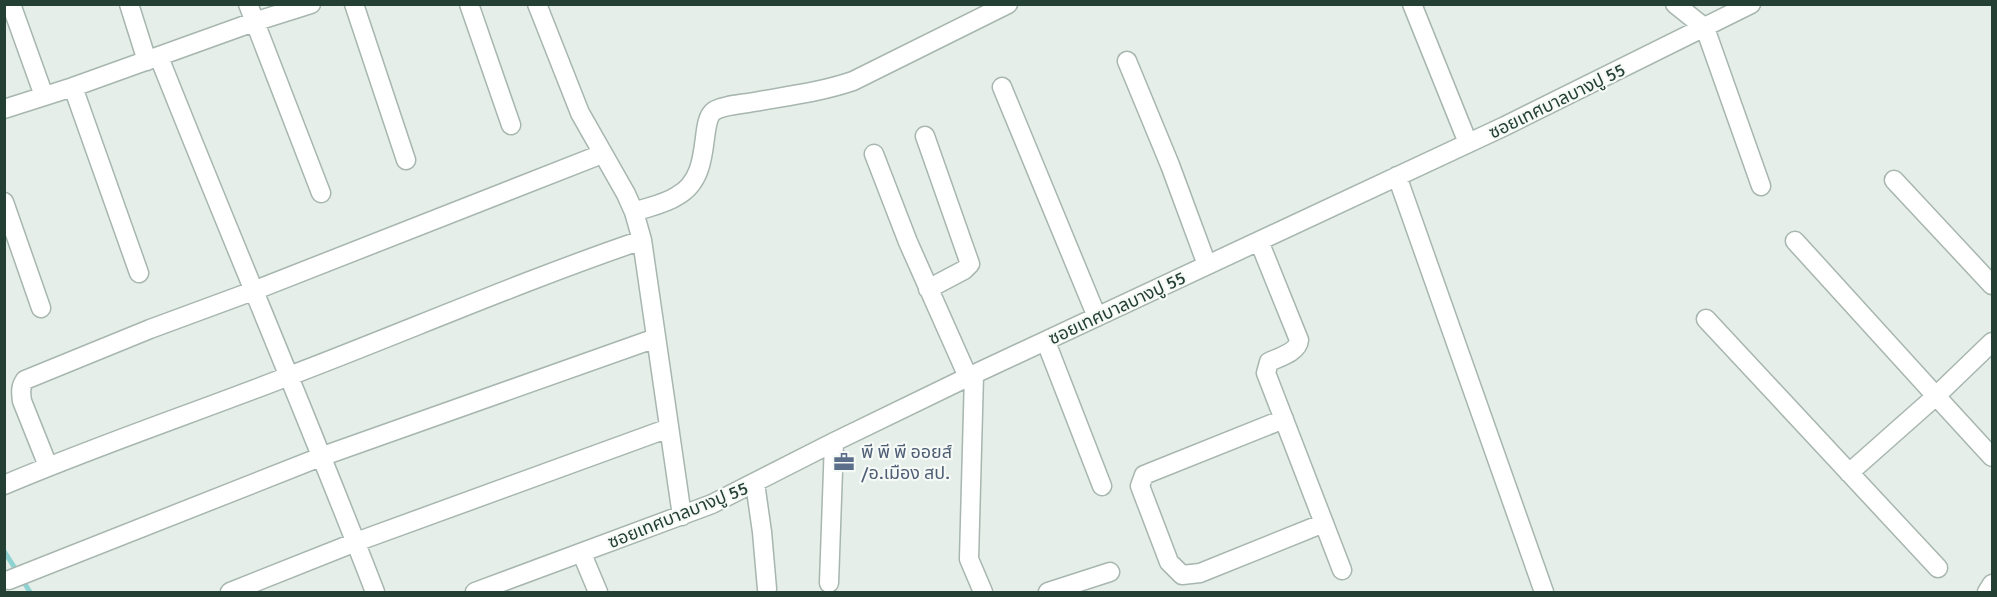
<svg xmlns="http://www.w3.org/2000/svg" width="1997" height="597" font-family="Signika,'Noto Sans Thai',sans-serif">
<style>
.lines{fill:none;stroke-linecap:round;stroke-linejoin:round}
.stream{stroke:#8ed2d2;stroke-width:5}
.minor-casing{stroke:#a7b6af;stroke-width:21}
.minor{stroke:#fff;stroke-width:18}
.labels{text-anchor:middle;stroke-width:4.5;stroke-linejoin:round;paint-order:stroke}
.street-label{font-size:18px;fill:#244034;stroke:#f6faf7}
.service-label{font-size:18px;fill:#4e5e75;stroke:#f6faf7;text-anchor:start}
</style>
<rect width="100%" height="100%" fill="#e5eee9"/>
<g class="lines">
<path class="stream" d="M4 551 30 592"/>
<g class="minor-casing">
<path id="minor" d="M11 4 44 96
M129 4 147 61
M248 4 321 193
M354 4 406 160
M469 4 511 125
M537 4 580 113 626 194 634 212 642 240 682 516
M1412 4 1468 143
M1675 4 1705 28 1761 186
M159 57C230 236 306 413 375 592
M1127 61 1170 165 1207 265
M73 87 139 273
M1002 87 1097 317
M4 109 73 87 254 22 311 4
M925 136 970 264 964 270 928 289
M874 154 908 242 968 377
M1397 176 1544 592
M1894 180 1992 285
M4 202 41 308
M634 212C648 207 665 204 677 196 714 176 698 122 714 111 723 105 744 104 754 102 787 96 821 92 853 81L1008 4
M1259 241 1299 340C1298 352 1280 357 1269 362L1266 373 1342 570
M1795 241 1936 396 1849 473
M1706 319 1938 568
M1046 342 1102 486
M1992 342 1936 396 1992 457
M974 375 969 559 983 592
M1284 419 1144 475 1140 486 1169 562 1182 575 1200 573 1324 523
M48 466 22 401C21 393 20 387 25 380L150 329 253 291 602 154
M755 483 762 532 767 589
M4 485C98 445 194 413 289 376 407 331 522 281 642 240
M582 554 598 592
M9 580 323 456 656 338
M829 583 834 442
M230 592 356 542 669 428
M475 592 712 504 834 442 968 377 1505 126 1751 4
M1048 592 1110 572
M1987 592 1992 584"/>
</g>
<use href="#minor" class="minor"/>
</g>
<defs>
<g id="office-bare" transform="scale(1.62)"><path d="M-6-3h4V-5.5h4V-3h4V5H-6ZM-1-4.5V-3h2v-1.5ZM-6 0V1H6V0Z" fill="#5c6f8a" stroke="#f6faf7" stroke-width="2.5" paint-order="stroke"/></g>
</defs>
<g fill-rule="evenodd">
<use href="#office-bare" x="844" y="462"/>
</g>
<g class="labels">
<g class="street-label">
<text transform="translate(1557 101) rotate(-26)" y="6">ซอยเทศบาลบางปู 55</text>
<text transform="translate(1117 308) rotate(-25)" y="6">ซอยเทศบาลบางปู 55</text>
<text transform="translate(678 515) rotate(-22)" y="6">ซอยเทศบาลบางปู 55</text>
</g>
<g class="service-label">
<text x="861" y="458">พี พี พี ออยส์<tspan x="861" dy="21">/อ.เมือง สป.</tspan></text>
</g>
</g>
<rect width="1997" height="597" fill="none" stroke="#244034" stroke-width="12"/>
</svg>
